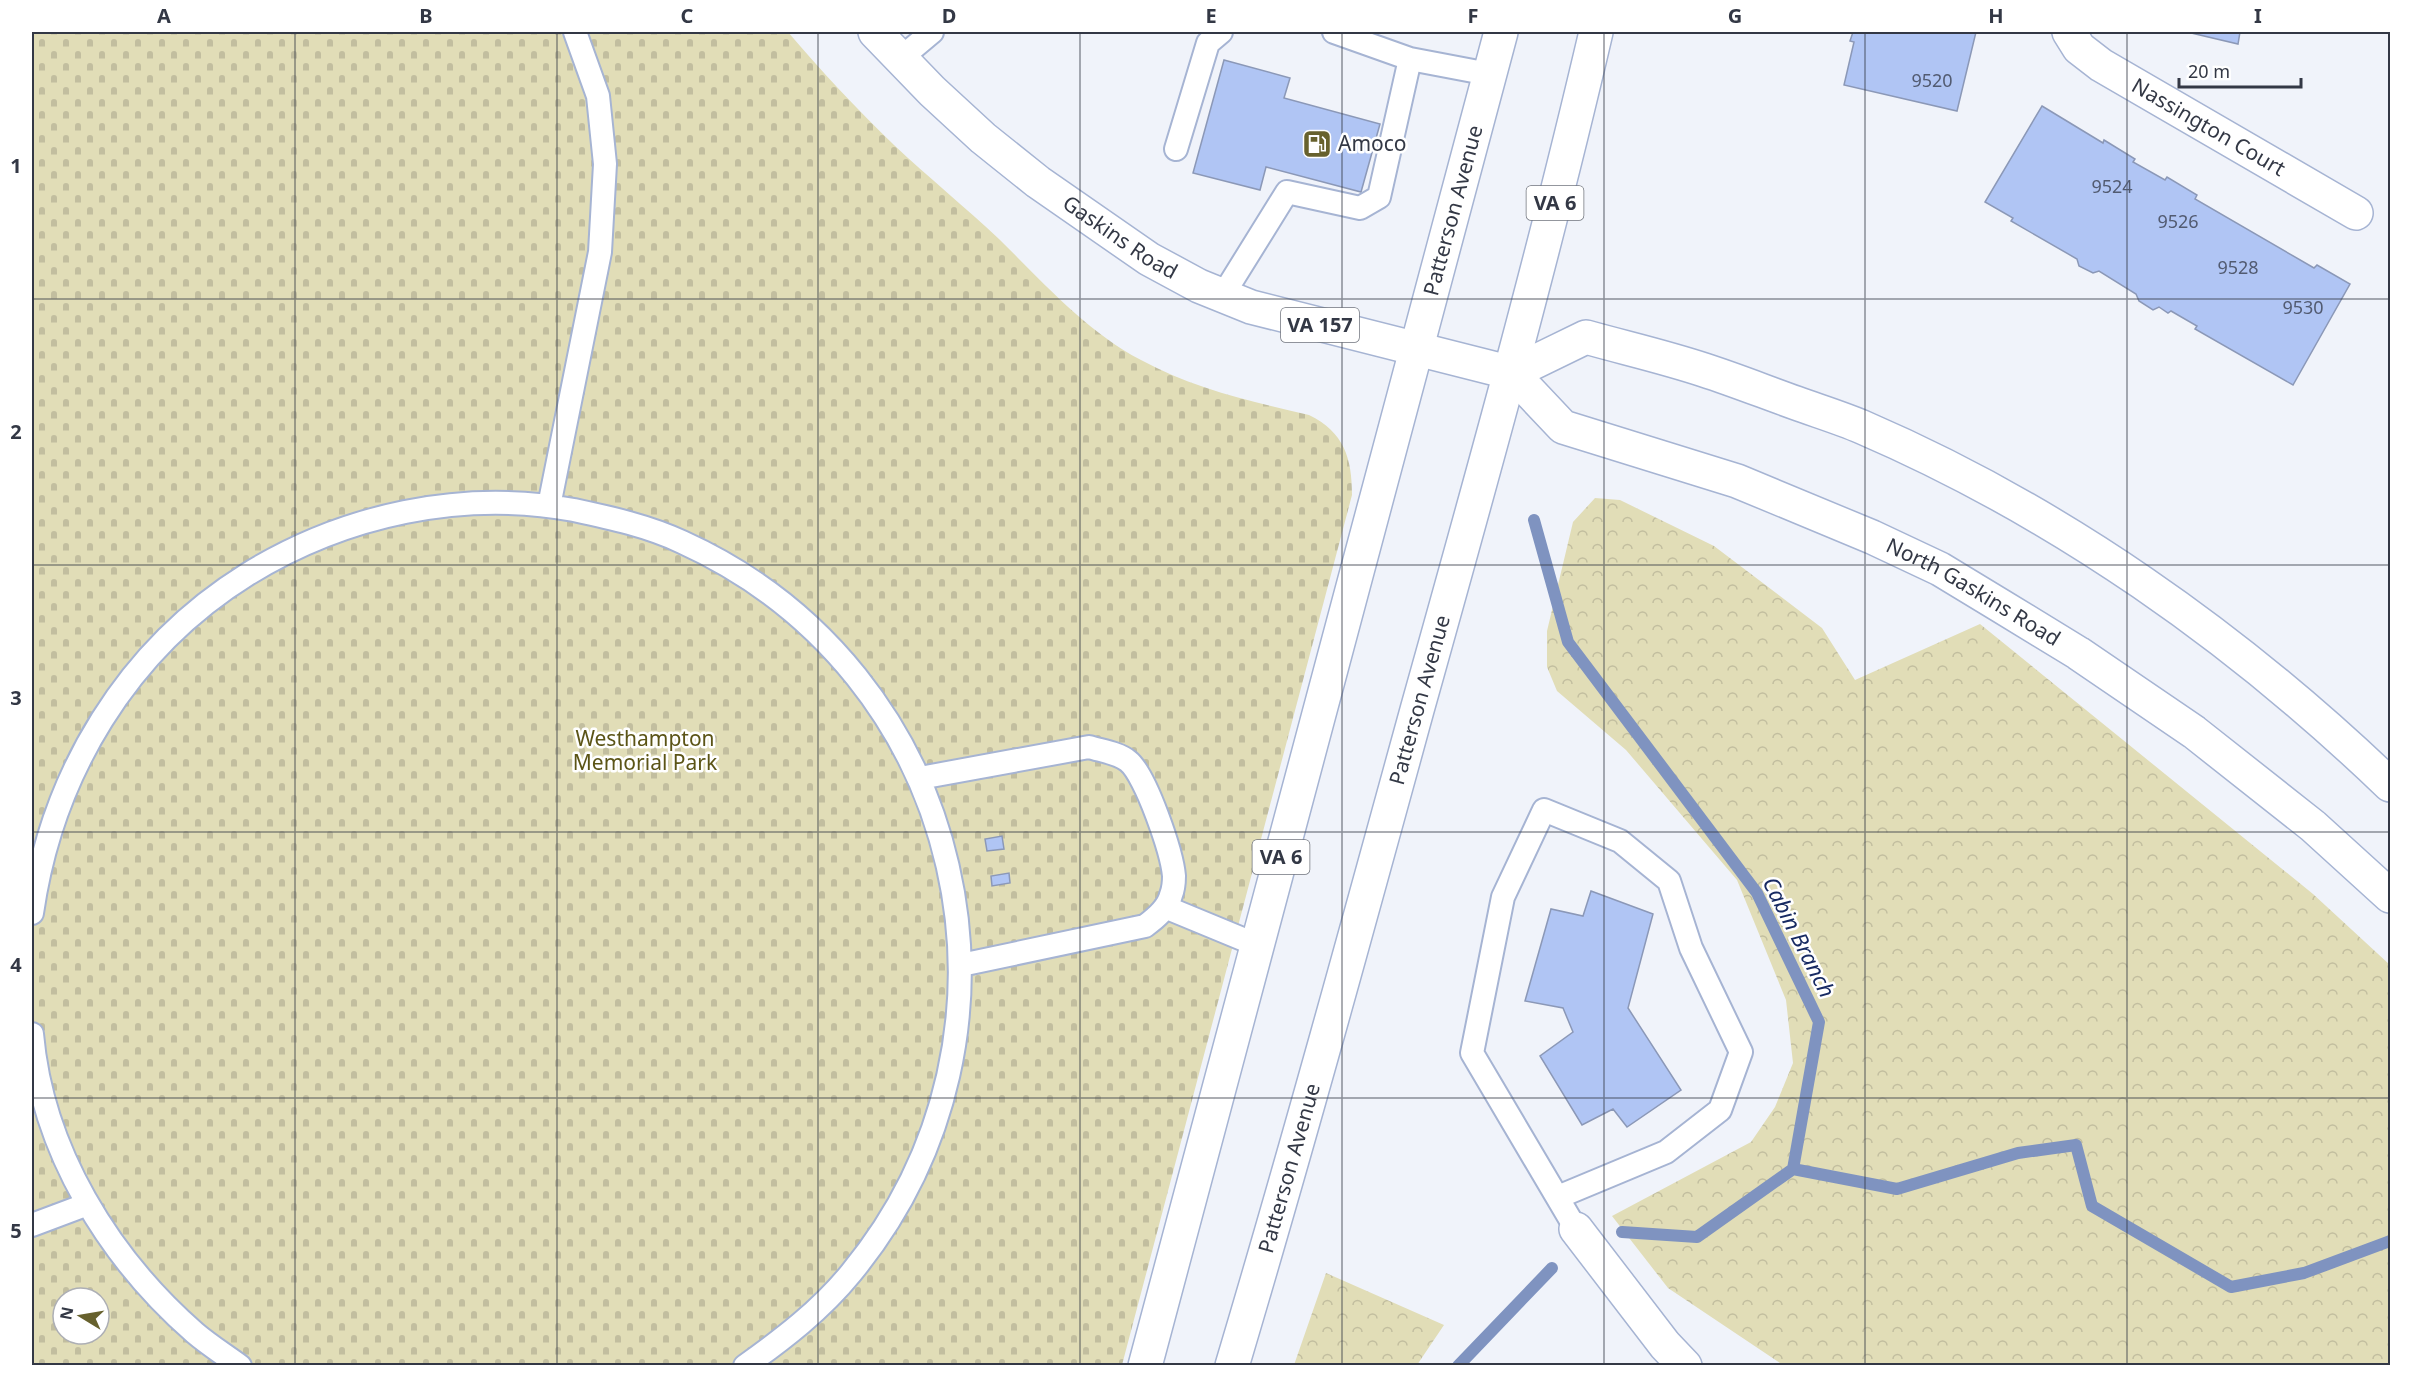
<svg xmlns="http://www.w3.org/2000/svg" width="2422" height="1397" font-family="'Noto Sans',sans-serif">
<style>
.forest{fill:url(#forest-crowns)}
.cemetery{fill:url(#cemetery-stones);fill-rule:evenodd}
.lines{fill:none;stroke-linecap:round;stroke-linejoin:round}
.stream{stroke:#7f93c0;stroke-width:12}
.building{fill:#b0c5f4;stroke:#8b98b7;stroke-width:1.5}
.service-casing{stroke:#a6b4d3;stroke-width:26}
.minor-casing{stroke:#a6b4d3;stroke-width:36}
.secondary-casing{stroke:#a6b4d3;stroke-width:36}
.primary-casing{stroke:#a6b4d3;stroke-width:36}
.service{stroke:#fff;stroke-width:22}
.minor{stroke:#fff;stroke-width:33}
.secondary{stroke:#fff;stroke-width:33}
.primary{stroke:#fff;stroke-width:33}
.grid{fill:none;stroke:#333845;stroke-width:1.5;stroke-opacity:0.55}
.labels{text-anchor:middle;stroke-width:5;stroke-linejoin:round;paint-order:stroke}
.number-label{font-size:18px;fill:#525b71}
.shield{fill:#fff;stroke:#70747d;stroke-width:1.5}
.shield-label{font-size:20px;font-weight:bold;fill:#333845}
.street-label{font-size:21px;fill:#333845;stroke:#fff}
.poi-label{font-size:21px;fill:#333845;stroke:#fff;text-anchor:start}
.park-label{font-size:21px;fill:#5b5416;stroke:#fff}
.water-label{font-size:22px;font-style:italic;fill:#172a62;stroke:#fff}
.neatline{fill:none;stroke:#333845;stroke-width:2}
.grid-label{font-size:20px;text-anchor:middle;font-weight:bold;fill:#333845}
</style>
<defs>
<pattern id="forest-crowns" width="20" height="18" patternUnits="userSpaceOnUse" patternTransform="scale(1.5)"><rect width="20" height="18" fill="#e1ddb7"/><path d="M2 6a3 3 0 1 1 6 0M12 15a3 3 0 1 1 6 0" fill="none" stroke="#c2be9f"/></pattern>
<pattern id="cemetery-stones" width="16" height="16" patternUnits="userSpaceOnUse" patternTransform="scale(1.5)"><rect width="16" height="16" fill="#e1ddb7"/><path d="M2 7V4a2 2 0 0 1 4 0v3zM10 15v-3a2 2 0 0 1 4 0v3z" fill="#c2be9f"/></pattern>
</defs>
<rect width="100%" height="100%" fill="#f0f3fa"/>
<path class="forest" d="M1595 498 1620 500 1714 546 1822 628 1855 680 1980 624 2313 894 2390 965V1365H1783L1668 1288 1612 1216 1751 1142 1775 1107 1793 1063 1786 1000 1737 880 1626 750 1557 691 1547 667V631L1573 522Z
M1326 1273 1444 1325 1417 1365H1294Z"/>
<path class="cemetery" d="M32 32H788C821 71 857 109 894 145 928 177 965 207 999 239 1043 282 1086 331 1141 360 1192 388 1252 402 1309 415 1344 432 1352 458 1352 495L1122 1365H32ZM63 1298H99V1334H63Z"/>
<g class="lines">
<path class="stream" d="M1534 520 1568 642 1757 893 1819 1022 1793 1169 1697 1237 1622 1232
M1793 1169 1897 1189 2018 1153 2076 1145 2092 1206 2231 1287 2304 1273 2390 1241
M1458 1366 1552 1268"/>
</g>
<path class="building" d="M1853 32H1976L1957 111 1844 85 1854 42 1850 41Z
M2187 32H2240L2238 44Z
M1224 60 1290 78 1284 98 1380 124 1361 192 1266 167 1260 190 1193 173Z
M2042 106 2103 143 2104 140 2135 159 2133 162 2165 180 2167 177 2197 195 2195 199 2314 268 2317 265 2350 284 2293 385 2195 329 2197 326 2171 311 2168 313 2159 307 2153 310 2139 301 2136 294 2099 271 2093 273 2079 266 2077 259 2011 221 2013 218 1985 202Z
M1002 836 1004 849 987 851 985 839Z
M1009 873 1010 883 992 886 991 876Z
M1591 891 1653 914 1628 1008 1681 1090 1627 1127 1613 1109 1582 1125 1540 1056 1573 1032 1563 1008 1525 1001 1551 909 1583 916Z"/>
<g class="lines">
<g class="service-casing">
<path id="service" d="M901 58 932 32
M1410 59 1489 74
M1176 149 1208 43 1221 32
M1223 295 1287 192 1360 208 1379 197 1410 59 1334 32
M549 506 600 252 605 164 598 96 575 32
M920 778 1089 747C1102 751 1118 753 1128 761 1146 775 1172 853 1174 876 1174 882 1173 890 1171 895 1168 908 1156 918 1145 926L961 965
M1165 907 1257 945
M32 913C52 774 127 649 248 574 344 515 462 489 574 510 611 518 648 526 682 542 967 671 1049 1033 851 1273 821 1310 783 1339 745 1366
M32 1034C42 1150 109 1258 195 1333 209 1345 225 1355 240 1366
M1558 1197 1666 1152 1720 1110 1741 1052 1691 948 1669 881 1620 841 1544 810 1503 897 1472 1053 1576 1229
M32 1225 88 1204"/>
</g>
<g class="minor-casing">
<g id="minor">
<path id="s1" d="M2069 32 2079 48 2101 65 2356 213"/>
<path d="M1576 1229 1665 1345 1685 1366"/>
</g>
</g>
<g class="secondary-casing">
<g id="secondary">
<path id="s2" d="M2390 785C2237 638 2059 512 1862 427 1841 418 1818 411 1796 403 1765 392 1735 380 1704 370 1665 357 1625 348 1586 337L1512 373 1563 427 1737 481 1872 537 1940 569 2001 606 2078 653 2194 732 2313 826 2390 896"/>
</g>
</g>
<g class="primary-casing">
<g id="primary">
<path id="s3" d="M875 32 932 91 983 138 1038 182 1149 259 1199 286 1251 307 1512 373"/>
<path id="s4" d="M1145 1366 1501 32"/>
<path id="s5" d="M1232 1366C1297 1148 1357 929 1417 710 1480 485 1543 259 1596 32"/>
</g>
</g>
<use href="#service" class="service"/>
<use href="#minor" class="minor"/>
<use href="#secondary" class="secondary"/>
<use href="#primary" class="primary"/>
</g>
<path class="grid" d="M295 32V1366M557 32V1366M818 32V1366M1080 32V1366M1342 32V1366M1604 32V1366M1865 32V1366M2127 32V1366M32 299H2390M32 565H2390M32 832H2390M32 1098H2390"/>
<defs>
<g id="fuel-square" transform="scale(1.5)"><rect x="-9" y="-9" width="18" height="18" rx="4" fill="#67612d" stroke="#fff"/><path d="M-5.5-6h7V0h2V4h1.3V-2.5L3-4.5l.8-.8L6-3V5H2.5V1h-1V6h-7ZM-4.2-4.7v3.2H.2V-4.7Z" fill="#fff"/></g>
</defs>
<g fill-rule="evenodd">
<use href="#fuel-square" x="1317" y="144"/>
</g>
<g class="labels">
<g class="number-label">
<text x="1932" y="87">9520</text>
<text x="2112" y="193">9524</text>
<text x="2178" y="228">9526</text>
<text x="2238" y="274">9528</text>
<text x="2303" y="314">9530</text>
</g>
<g class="shield">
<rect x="1526.5" y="186" width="57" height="34" rx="4.5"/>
<rect x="1281" y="308" width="78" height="34" rx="4.5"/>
<rect x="1252.5" y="840" width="57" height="34" rx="4.5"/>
</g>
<g class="shield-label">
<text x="1555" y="210">VA 6</text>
<text x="1320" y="332">VA 157</text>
<text x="1281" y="864">VA 6</text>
</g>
<g class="street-label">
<text dy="7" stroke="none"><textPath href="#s1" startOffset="171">Nassington Court</textPath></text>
<text dy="7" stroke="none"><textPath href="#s4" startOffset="1196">Patterson Avenue</textPath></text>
<text dy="7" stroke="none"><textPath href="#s3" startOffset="321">Gaskins Road</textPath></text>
<text dy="7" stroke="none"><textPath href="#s2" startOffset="1532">North Gaskins Road</textPath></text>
<text dy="7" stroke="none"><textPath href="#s5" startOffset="692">Patterson Avenue</textPath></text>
<text dy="7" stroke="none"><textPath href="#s5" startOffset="206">Patterson Avenue</textPath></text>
</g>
<g class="poi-label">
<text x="1338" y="151">Amoco</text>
</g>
<g class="park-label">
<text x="645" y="746">Westhampton<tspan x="645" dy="24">Memorial Park</tspan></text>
</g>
<g class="water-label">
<text transform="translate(1799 937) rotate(63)" y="8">Cabin Branch</text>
</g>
</g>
<rect width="2422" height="1397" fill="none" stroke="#ffffff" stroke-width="66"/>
<g transform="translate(81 1316) rotate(281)"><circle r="28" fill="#ffffff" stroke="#adafb5" stroke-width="1.5"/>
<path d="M0-4.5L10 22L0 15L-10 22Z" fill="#67612d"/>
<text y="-9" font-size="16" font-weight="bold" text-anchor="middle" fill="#333845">N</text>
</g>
<path d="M2179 78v9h122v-9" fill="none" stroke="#333845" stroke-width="3"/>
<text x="2188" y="78" font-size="18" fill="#333845" stroke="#ffffff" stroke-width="4.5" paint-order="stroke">20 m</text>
<rect x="33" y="33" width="2356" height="1331" class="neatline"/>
<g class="grid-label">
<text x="164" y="23">A</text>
<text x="426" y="23">B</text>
<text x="687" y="23">C</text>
<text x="949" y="23">D</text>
<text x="1211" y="23">E</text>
<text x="1473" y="23">F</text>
<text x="1735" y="23">G</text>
<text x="1996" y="23">H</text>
<text x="2258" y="23">I</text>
<text x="16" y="173">1</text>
<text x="16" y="439">2</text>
<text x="16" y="705">3</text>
<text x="16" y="972">4</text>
<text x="16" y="1238">5</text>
</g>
</svg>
